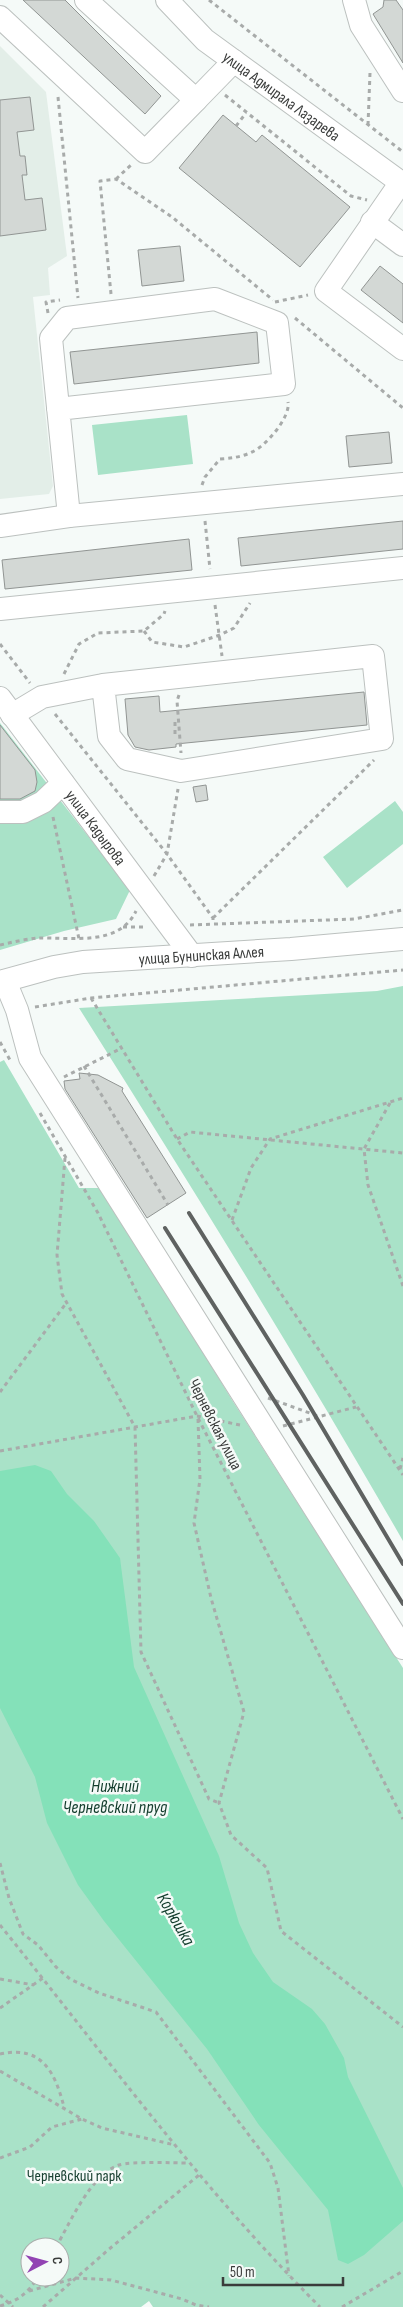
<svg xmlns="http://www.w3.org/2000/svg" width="403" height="2307" font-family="'Sofia Sans Condensed',sans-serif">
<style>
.built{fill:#e3eee8}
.green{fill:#a9e2c8;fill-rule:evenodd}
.water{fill:#84e1b9}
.building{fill:#d3d8d5;stroke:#919593}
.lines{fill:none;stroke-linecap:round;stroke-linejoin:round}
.minor-casing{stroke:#bcc1bf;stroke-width:24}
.path{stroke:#a8abaa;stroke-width:3;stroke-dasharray:4 4;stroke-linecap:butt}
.minor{stroke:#fff;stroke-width:22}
.rail{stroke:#5f6261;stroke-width:4}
.labels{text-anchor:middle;stroke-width:5;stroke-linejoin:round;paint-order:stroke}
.street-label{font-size:16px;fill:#3a3c3b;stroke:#f5faf8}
.park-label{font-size:16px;fill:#194232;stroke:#f5faf8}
.water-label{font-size:18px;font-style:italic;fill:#133d2d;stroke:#f5faf8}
</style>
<rect width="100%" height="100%" fill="#f5faf8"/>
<path class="built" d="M0 46 46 92 67 256 48 268 50 295 33 297 53 486 49 494 0 499Z"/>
<path class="green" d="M187 415 193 464 98 475 92 425Z
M0 723 130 890 116 919 64 931 0 950Z
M395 801 403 812V844L347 888 323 857Z
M403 986V1541C300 1361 190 1184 79 1008L377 991Z
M4 1060 79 1188H104L232 1400 403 1668V2307H153L149 2301 141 2307H0V1062ZM30 2247H60V2277H30Z"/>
<path class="water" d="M35 1465 51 1471 67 1494 94 1521 120 1558 134 1667 219 1856 239 1923 253 1953 273 1982 312 2009 325 2024 344 2058 348 2077 403 2188V2221L364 2255 348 2264 338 2260 328 2210 259 2125 207 2049 104 1921 78 1885 47 1823 35 1777 0 1708V1471Z"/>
<path class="building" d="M23 0H65L161 96 145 114Z
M384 0H396L403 10V63L373 14 383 7Z
M30 97 34 130 17 132 20 156H25L27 175H22L25 200 42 198 46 230 0 236V100Z
M223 115 256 142 262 135 350 207 300 267 179 168Z
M180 246 184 281 142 286 138 250Z
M380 266 403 284V323L361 290Z
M257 332 259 363 74 384 70 352Z
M389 432 392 463 349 467 346 436Z
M403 521V549L241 566 238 538Z
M189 539 192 570 5 589 2 560Z
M364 692 367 725 176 744V747L149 750 135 747 128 735 125 699 159 696 160 712Z
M0 725 35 770 37 782 35 791 20 799H0Z
M206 785 208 800 196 802 193 787Z
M79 1073 98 1075 123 1088 122 1091 186 1193 147 1218 65 1089 64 1081 80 1079Z"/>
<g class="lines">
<g class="minor-casing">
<g id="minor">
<path id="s1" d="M167 0 205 40 403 184"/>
<path d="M354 0 361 25 403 91"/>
<path d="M0 17 145 152 196 100 86 0"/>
<path d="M196 100 234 61"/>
<path d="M401 182 326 291 403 349"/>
<path d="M372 222 403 245"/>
<path d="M58 409 284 384 277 323 215 299 67 318 51 338 69 516"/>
<path d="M0 526 69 516 403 484"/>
<path d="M0 609 403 568"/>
<path id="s2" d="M0 698 192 956"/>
<path d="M12 715 42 697 103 685 373 656 382 739 181 771 127 759 109 736 103 685"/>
<path d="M0 812H23L43 802 63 783"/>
<path d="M5 981 17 1010 30 1058 403 1648"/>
<path id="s3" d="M0 982 54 967 83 962 291 949 403 939"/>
</g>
</g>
<path class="path" d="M209 0 403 152
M225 95 351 196 367 200
M58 97 78 298
M368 125 370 73
M236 126 246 113
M116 179 132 164
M111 294 100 181 116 179 172 217 273 300
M275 302 308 295
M48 313 46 302 60 300
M295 318 403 408
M202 485 205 477 220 459C232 458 242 457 252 452 265 447 291 417 288 402
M205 521 210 569
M215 605 222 656
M144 631 152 642 184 647 220 635 234 628 250 603
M0 644 30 683
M64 674 79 644 98 633 144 631 164 614 165 611
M179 695 177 701 181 753
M55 714 167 854 213 918V923
M175 734V722L179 721
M53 817 79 939
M154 876 167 854 178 789
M213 918 374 760
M190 925 354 919 403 910
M123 927H147
M0 945C13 942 26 939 38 938 71 937 119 947 136 911
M91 998 177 1139 403 1475
M35 1007 91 998 403 970
M0 1042 10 1060
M84 1066 168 1205
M64 1077 122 1048
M390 1103 364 1149 368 1185 403 1286
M40 1113 98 1213 197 1416 403 1819
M177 1139 190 1132 403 1153
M65 1158 57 1255 62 1294 135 1427 141 1652 209 1799 219 1803
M232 1220 251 1168 270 1139 403 1098
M0 1392 67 1302
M268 1398 318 1416
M198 1419 200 1479 194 1523 211 1598 244 1712 219 1803 231 1835 267 1868 281 1931 403 2027
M283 1426 356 1407
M0 1451 197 1416 240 1425
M400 1469 403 1458
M0 1863 9 1898 23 1934 38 1945 56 1967 70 1979 99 1993 156 2012 270 2163 278 2188 289 2276
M0 1925C104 2054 202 2189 320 2307
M0 1979 34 1985
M0 2008 43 1978
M0 2054C42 2045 55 2072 64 2107
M0 2071 82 2119 102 2128 175 2145
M0 2158 30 2147 52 2127 82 2119
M56 2247C70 2223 91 2174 119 2165 132 2161 173 2163 189 2163
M29 2291 76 2278 111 2280 182 2299 196 2305 209 2307
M0 2295 13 2307
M0 2306C18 2301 28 2293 38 2277
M43 2307 108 2250 199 2175
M342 2307 403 2271"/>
<use href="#minor" class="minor"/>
<path class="rail" d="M189 1213 303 1395 403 1564
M165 1228 403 1604"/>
</g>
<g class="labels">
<g class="street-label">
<text dy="6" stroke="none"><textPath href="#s1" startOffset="150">улица Адмирала Лазарева</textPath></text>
<text dy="6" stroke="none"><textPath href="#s2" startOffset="161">улица Кадырова</textPath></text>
<text dy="6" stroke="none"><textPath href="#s3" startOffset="204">улица Бунинская Аллея</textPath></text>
<text transform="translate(216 1424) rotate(63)" y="6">Черневская улица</text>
</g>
<g class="park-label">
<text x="74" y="2181">Черневский парк</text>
</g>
<g class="water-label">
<text x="115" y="1792">Нижний<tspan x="115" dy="21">Черневский пруд</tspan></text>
<text transform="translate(176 1919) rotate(60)" y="6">Корюшка</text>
</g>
</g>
<g transform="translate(45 2262) rotate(84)"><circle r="24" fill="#f5faf8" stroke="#aaaeac"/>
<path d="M0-4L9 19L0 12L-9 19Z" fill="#9243b3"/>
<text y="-8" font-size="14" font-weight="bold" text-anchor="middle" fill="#3a3c3b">С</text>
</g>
<path d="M223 2277v8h120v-8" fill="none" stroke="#3a3c3b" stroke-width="2.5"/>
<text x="230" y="2277" font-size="15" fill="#3a3c3b" stroke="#f5faf8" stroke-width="4" paint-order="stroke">50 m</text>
</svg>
